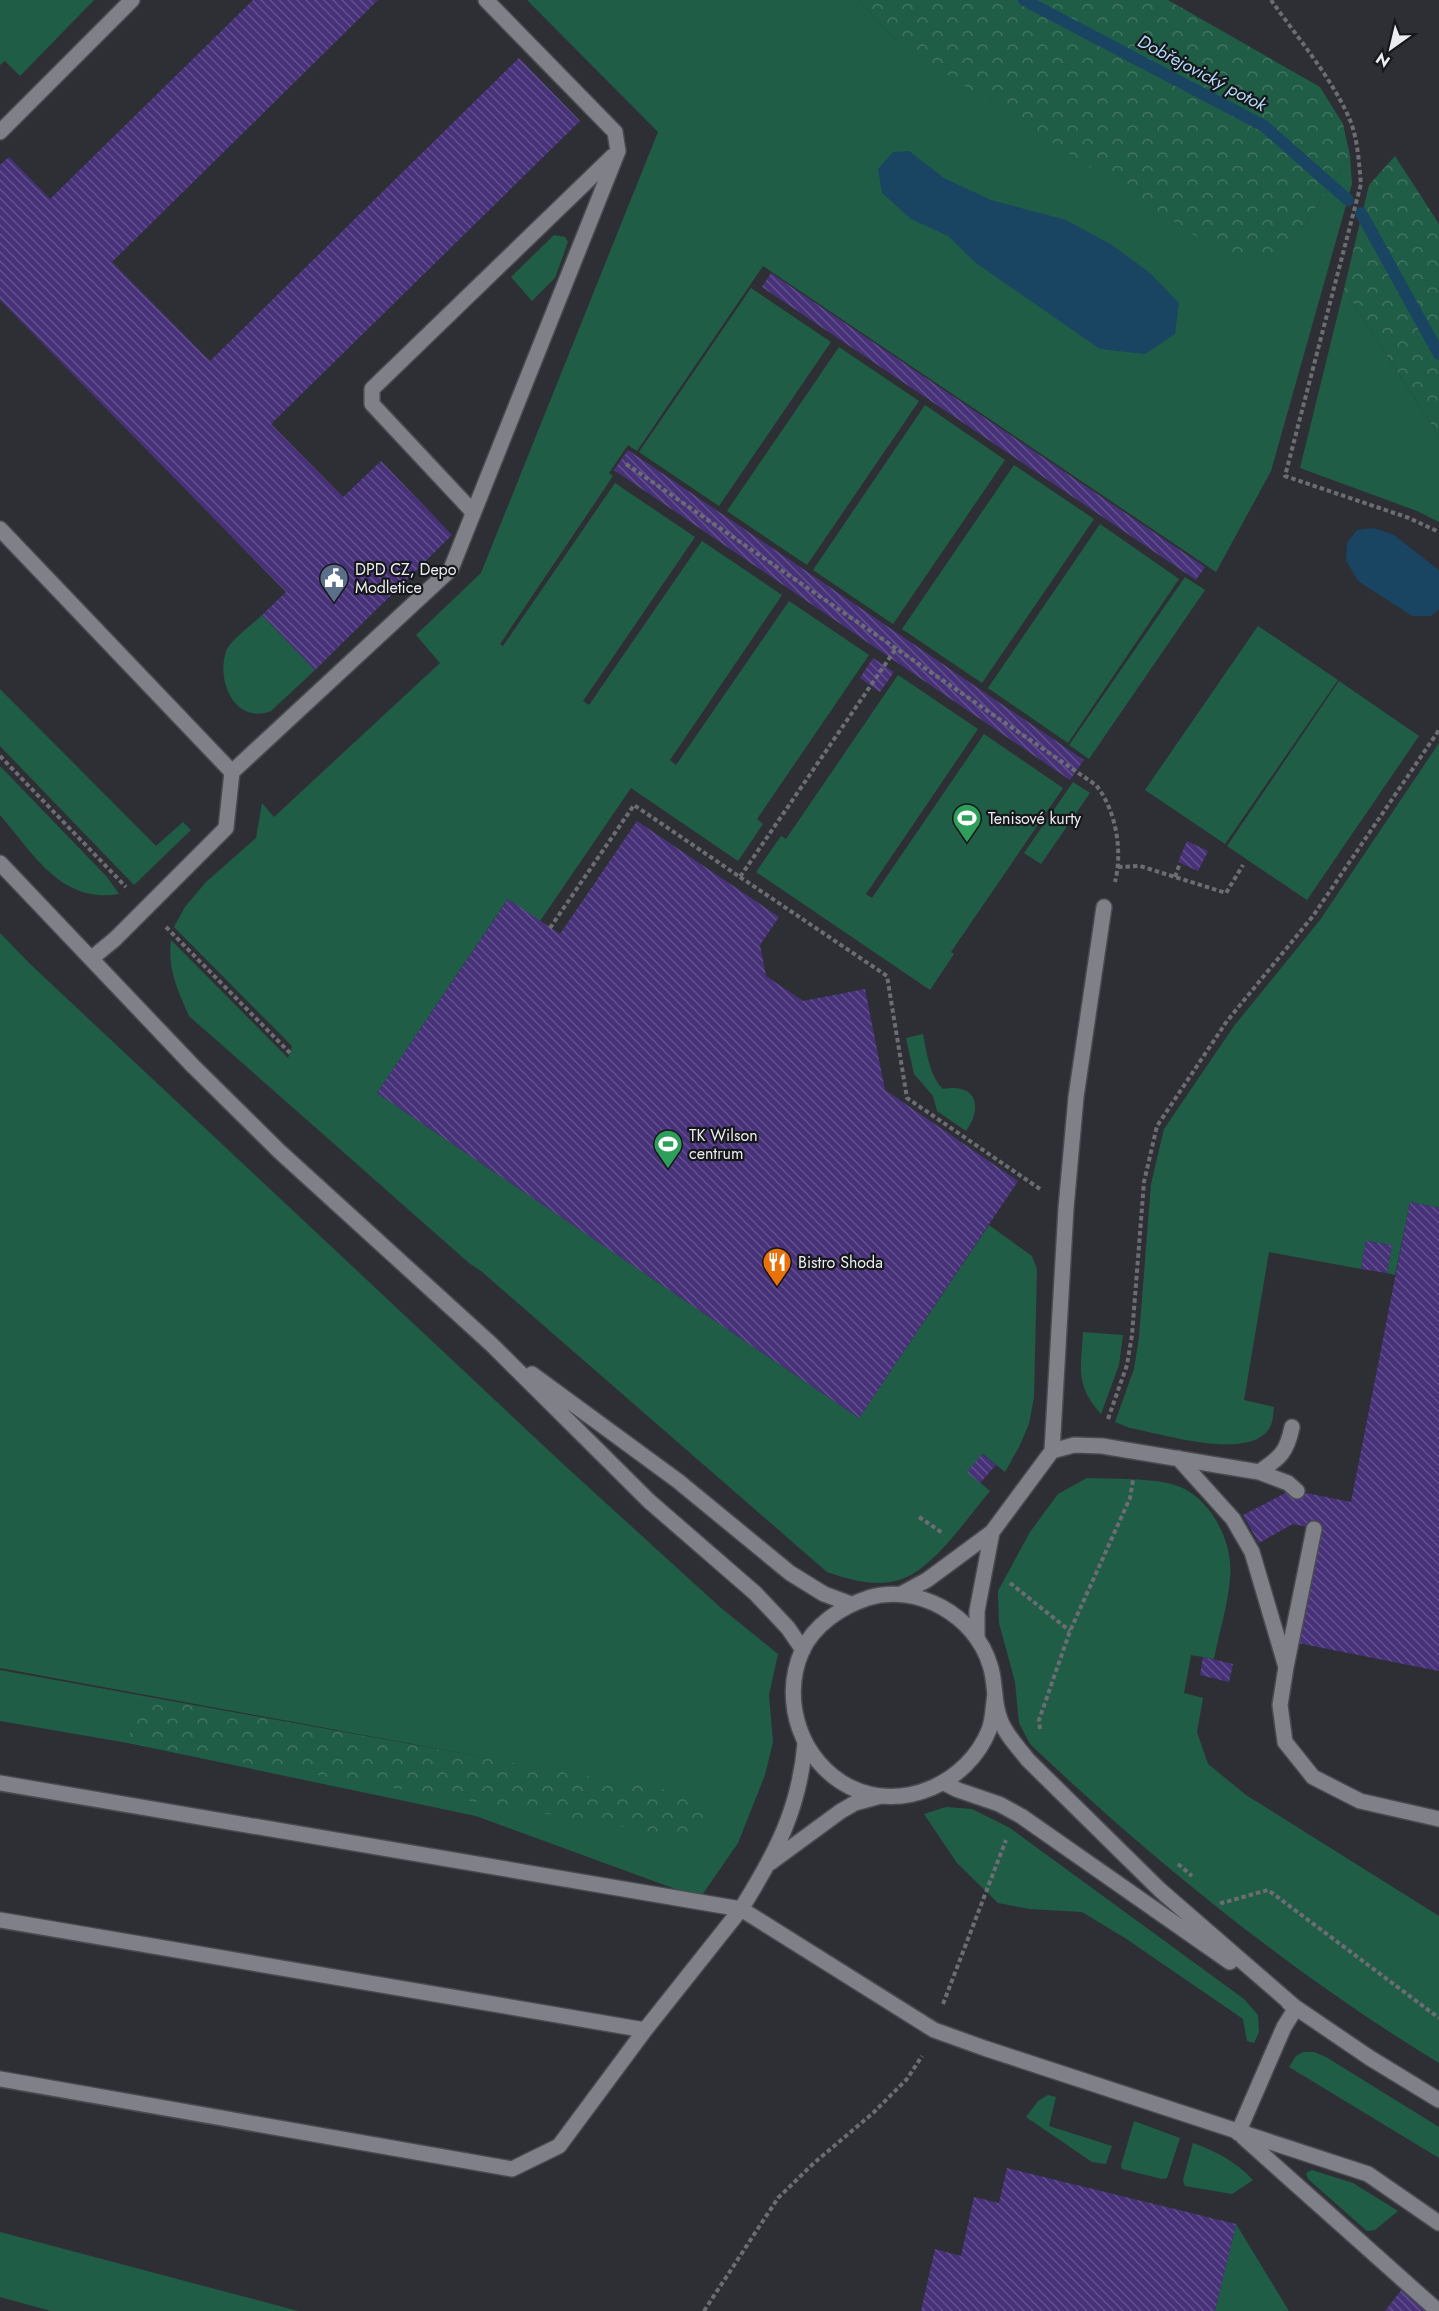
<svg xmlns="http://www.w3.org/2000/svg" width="1439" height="2311" font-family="Jost,sans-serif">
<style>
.green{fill:#205d46}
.forest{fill:url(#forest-crowns)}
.water{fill:#194563}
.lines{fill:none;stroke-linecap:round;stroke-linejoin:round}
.stream{stroke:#194563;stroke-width:12}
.building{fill:url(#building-back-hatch)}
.service-casing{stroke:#494a50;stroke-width:18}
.secondary-casing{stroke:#494a50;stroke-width:18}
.path{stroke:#6c6d73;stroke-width:4;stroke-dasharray:4.5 3;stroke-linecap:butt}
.service{stroke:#7f8088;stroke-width:15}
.secondary{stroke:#7f8088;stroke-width:15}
.labels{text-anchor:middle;stroke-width:4.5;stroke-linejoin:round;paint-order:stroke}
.poi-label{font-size:16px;fill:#ebecf0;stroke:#16171a;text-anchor:start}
.water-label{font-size:18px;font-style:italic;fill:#b2d9f7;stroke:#16171a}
</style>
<defs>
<pattern id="forest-crowns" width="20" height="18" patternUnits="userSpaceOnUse" patternTransform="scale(1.5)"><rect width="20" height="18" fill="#205d46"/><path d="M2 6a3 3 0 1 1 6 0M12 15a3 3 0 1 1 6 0" fill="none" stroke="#417461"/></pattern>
<pattern id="building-back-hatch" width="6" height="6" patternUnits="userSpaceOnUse" patternTransform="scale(1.5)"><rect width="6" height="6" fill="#473279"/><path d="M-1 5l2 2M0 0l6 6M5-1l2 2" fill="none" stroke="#62508c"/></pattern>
</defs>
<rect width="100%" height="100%" fill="#2e2f35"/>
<path class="green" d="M0 0H94L20 76 5 61 0 65Z
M527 0H859L897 42 1302 228 1350 156 1352 184 1271 471 1216 572 763 266 637 451 628 445 609 473 613 476 500 644 503 646 615 483 695 537 583 701 589 705 702 541 782 595 670 760 676 765 789 601 869 655 757 819 763 824 738 861 631 788 540 921 507 900 377 1093 859 1418 989 1225 1032 1256 1037 1269 1034 1397 1029 1424 1019 1447 1005 1472 983 1454 968 1472 990 1491C967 1518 933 1570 899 1580 875 1587 850 1580 827 1572L481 1271 469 1263 189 1016C178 991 167 968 171 940L288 1058 292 1046 174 927 185 907 206 882 256 838 262 803 274 817 440 663 416 635 481 573 658 132Z
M554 235 565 237 568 242 555 278 532 301 511 277Z
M751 288 831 342 719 506 639 452Z
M1344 289 1439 436V522L1417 511 1300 468Z
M839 347 919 401 807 565 727 511Z
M925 405 1005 460 893 624 813 570Z
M1014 465 1094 519 982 683 902 629Z
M1100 524 1179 579 1068 743 988 688Z
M1185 577 1205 590 1089 759 1069 745Z
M262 615 315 670 271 711C235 725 216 681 226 652 228 642 254 623 262 615Z
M1258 626 1338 680 1225 844 1145 790Z
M898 675 978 729 866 894 872 898 984 734 1063 788 951 952 954 954 930 990 756 872 781 836 786 839Z
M1339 681 1419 736 1307 900 1227 846Z
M0 689 156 846 183 822 191 830 134 885 0 746Z
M1439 743V1208L1410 1202 1395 1275 1387 1273 1392 1245 1366 1241 1361 1269 1269 1252 1244 1400 1274 1407C1273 1415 1273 1423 1269 1429 1247 1461 1163 1434 1130 1428L1115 1422 1134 1369 1139 1337 1151 1184 1164 1129 1234 1026 1320 920Z
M0 766 107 877 119 894C61 904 33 853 0 815Z
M1073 782 1090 793 1041 864 1024 853Z
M0 933 29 963 563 1464 721 1608 778 1654 769 1695 773 1742 765 1775 738 1843 700 1898 476 1816 128 1743 0 1721V1670L499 1760 0 1668Z
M923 1034C927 1053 929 1075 943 1089 977 1083 983 1107 966 1131L937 1111 933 1096 914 1074 906 1038Z
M1083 1332 1123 1335 1119 1365 1101 1414C1075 1385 1081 1369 1083 1332Z
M1087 1478C1110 1479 1154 1478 1175 1485 1210 1496 1234 1542 1230 1578 1228 1605 1219 1633 1214 1659L1191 1655 1184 1693 1203 1698 1197 1732 1208 1764 1246 1795 1439 1916V2063C1294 1975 1153 1861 1030 1744L1019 1723 1015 1682 999 1623 998 1591 1030 1532 1058 1494Z
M946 1807 972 1809 1010 1828 1244 1999 1258 2015 1259 2032 1254 2043 1247 2041 1243 2019 1125 1938 1082 1912 1030 1909 998 1903 957 1863 924 1814Z
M1303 2052H1314L1326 2057 1439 2127V2158L1289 2067 1296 2056Z
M1048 2095 1056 2097 1049 2126 1112 2146 1106 2164 1092 2162 1026 2117 1038 2101Z
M1134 2121 1180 2138 1167 2178 1162 2179 1122 2169 1121 2166Z
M1193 2143C1216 2151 1236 2162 1253 2180L1232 2194 1185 2186 1183 2180Z
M1312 2170 1353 2183 1398 2211 1375 2230 1367 2231 1308 2179 1306 2173Z
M1236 2224 1289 2311H1215Z
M0 2232 298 2311H51L0 2297Z"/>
<path class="forest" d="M859 0H1168L1320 87 1343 124 1350 156 1302 228 1271 259 1230 258 897 42Z
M1395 156 1439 224V436L1344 289 1369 185Z
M137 1696 699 1796 711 1821 695 1839 128 1743Z"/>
<path class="water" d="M909 151 944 178 991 200 1066 220 1112 245 1150 273 1179 303 1175 334 1145 354 1100 349 976 263 948 236 911 219 882 193 878 169 893 152Z
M1374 528 1394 535 1439 570V609L1431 616H1412L1358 581 1346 560 1347 543 1357 530Z"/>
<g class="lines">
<path class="stream" d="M1024 0 1264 126 1348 200
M1361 213 1439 354"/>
</g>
<path class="building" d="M253 0H378L112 262 210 361 519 58 580 121 271 424 343 497 381 461 452 535 315 670 262 615 286 592 0 300V165L9 157 50 199Z
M771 273 1205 567 1196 580 762 287Z
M628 450 1084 760 1070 780 614 470Z
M873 658 894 672 880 692 860 678Z
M637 821 779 917 760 945 766 976 803 1001 865 989 885 1090 1018 1181 859 1418 377 1093 508 899 560 934Z
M1187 841 1208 851 1198 871 1178 862Z
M1410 1202 1439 1208V1671L1298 1643 1321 1530 1293 1524 1259 1543 1243 1515 1291 1490 1351 1502Z
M1366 1241 1392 1245 1387 1273 1361 1269Z
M982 1454 996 1465 980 1483 967 1472Z
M1203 1657 1233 1664 1229 1682 1200 1675Z
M1007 2168 1236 2224 1215 2311H921L935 2249 961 2256 974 2197 999 2203Z
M1402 2289 1426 2311H1385Z"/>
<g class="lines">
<g class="service-casing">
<path id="service" d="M0 132 132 0
M473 512 372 404V389L613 156
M0 529 232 772 451 569 618 151 615 132 486 0
M92 958 115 939 226 828 232 772
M1052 1451 1074 1445 1102 1446 1259 1472C1280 1458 1287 1452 1292 1427
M1178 1458 1233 1519 1252 1552 1286 1667 1314 1529
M1259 1472 1288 1483 1297 1491
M901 1594 927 1580 992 1532 1052 1451 1066 1208 1076 1097 1104 907
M977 1638V1611L992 1532
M1286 1667 1280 1705 1285 1742 1313 1777 1360 1801 1439 1819
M805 1744C799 1810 776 1853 741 1909L934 2030 984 2048 1368 2174 1439 2223
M0 1783 741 1909 645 2030 559 2146 512 2169 0 2079
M770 1863 841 1811 855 1803 881 1796
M0 1920 645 2030
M1238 2133 1284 2027 1296 2008
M1243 2137 1438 2311"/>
</g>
<g class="secondary-casing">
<path id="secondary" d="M0 863 193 1066 279 1151 491 1344 649 1501 755 1593 788 1628 803 1650
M532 1374 678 1481 790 1573 824 1594 851 1604
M995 1694C993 1706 993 1720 989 1730 968 1783 902 1813 850 1787 801 1762 780 1701 802 1651 814 1625 841 1607 868 1598 917 1583 975 1615 990 1665 996 1682 993 1702 1000 1719 1005 1734 1018 1747 1028 1760L1160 1890 1296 2008
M944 1783 958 1790 999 1804 1021 1816 1230 1962
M1289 2003 1370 2058 1439 2100"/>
</g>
<path class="path" d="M1271 0C1297 37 1332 78 1350 120 1358 140 1359 164 1361 184L1285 476 1409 518 1439 532
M626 464 1096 785C1116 810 1123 851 1115 882
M0 756 126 887
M1118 867 1140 866 1226 893 1243 865
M740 877 887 976 907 1098 1040 1189
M1175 877 1180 863
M166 927 290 1053
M550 928 634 805 740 877 897 647
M1108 1419 1127 1365 1132 1335 1144 1182 1157 1126 1227 1021 1313 916 1439 730
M919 1517 944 1534
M1010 1583 1070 1631
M1040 1729 1039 1720 1070 1631 1130 1498 1133 1480
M1178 1864 1192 1876
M1221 1901 1222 1903 1268 1890 1439 2018
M943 2004 1006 1840
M704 2311 778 2198 814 2163 873 2113 907 2079 922 2056"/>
<use href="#service" class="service"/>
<use href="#secondary" class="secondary"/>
</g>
<defs>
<g id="civic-pin" transform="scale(1.5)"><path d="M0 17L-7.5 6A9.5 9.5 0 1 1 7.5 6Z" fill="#5c6f8a" stroke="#16171a"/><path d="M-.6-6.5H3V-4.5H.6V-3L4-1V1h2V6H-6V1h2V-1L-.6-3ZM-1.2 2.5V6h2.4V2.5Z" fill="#fff"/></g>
<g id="stadium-pin" transform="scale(1.5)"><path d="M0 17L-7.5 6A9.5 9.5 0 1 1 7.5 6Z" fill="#2e9e5b" stroke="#16171a"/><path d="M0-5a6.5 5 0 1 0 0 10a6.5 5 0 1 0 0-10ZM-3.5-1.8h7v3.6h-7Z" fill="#fff"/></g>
<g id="restaurant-pin" transform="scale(1.5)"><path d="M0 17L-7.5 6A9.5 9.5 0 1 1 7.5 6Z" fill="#e8710a" stroke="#16171a"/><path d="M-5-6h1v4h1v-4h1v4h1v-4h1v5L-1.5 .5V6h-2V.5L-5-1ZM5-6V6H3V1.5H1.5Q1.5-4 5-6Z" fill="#fff"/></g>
</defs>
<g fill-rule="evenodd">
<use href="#civic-pin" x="334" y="578"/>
<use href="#stadium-pin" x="967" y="818"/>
<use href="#stadium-pin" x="668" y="1144"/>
<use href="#restaurant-pin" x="777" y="1262"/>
</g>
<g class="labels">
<g class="poi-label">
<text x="355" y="575">DPD CZ, Depo<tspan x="355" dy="18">Modletice</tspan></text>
<text x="988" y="824">Tenisové kurty</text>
<text x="689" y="1141">TK Wilson<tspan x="689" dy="18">centrum</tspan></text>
<text x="798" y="1268">Bistro Shoda</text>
</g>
<g class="water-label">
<text transform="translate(1202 73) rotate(28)" y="6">Dobřejovický potok</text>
</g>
</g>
<g transform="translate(1391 48) rotate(214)" stroke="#16171a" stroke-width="4.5" paint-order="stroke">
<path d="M0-4.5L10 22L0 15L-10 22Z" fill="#ebecf0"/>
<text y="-9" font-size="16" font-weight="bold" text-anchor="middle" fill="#ebecf0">N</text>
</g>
</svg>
